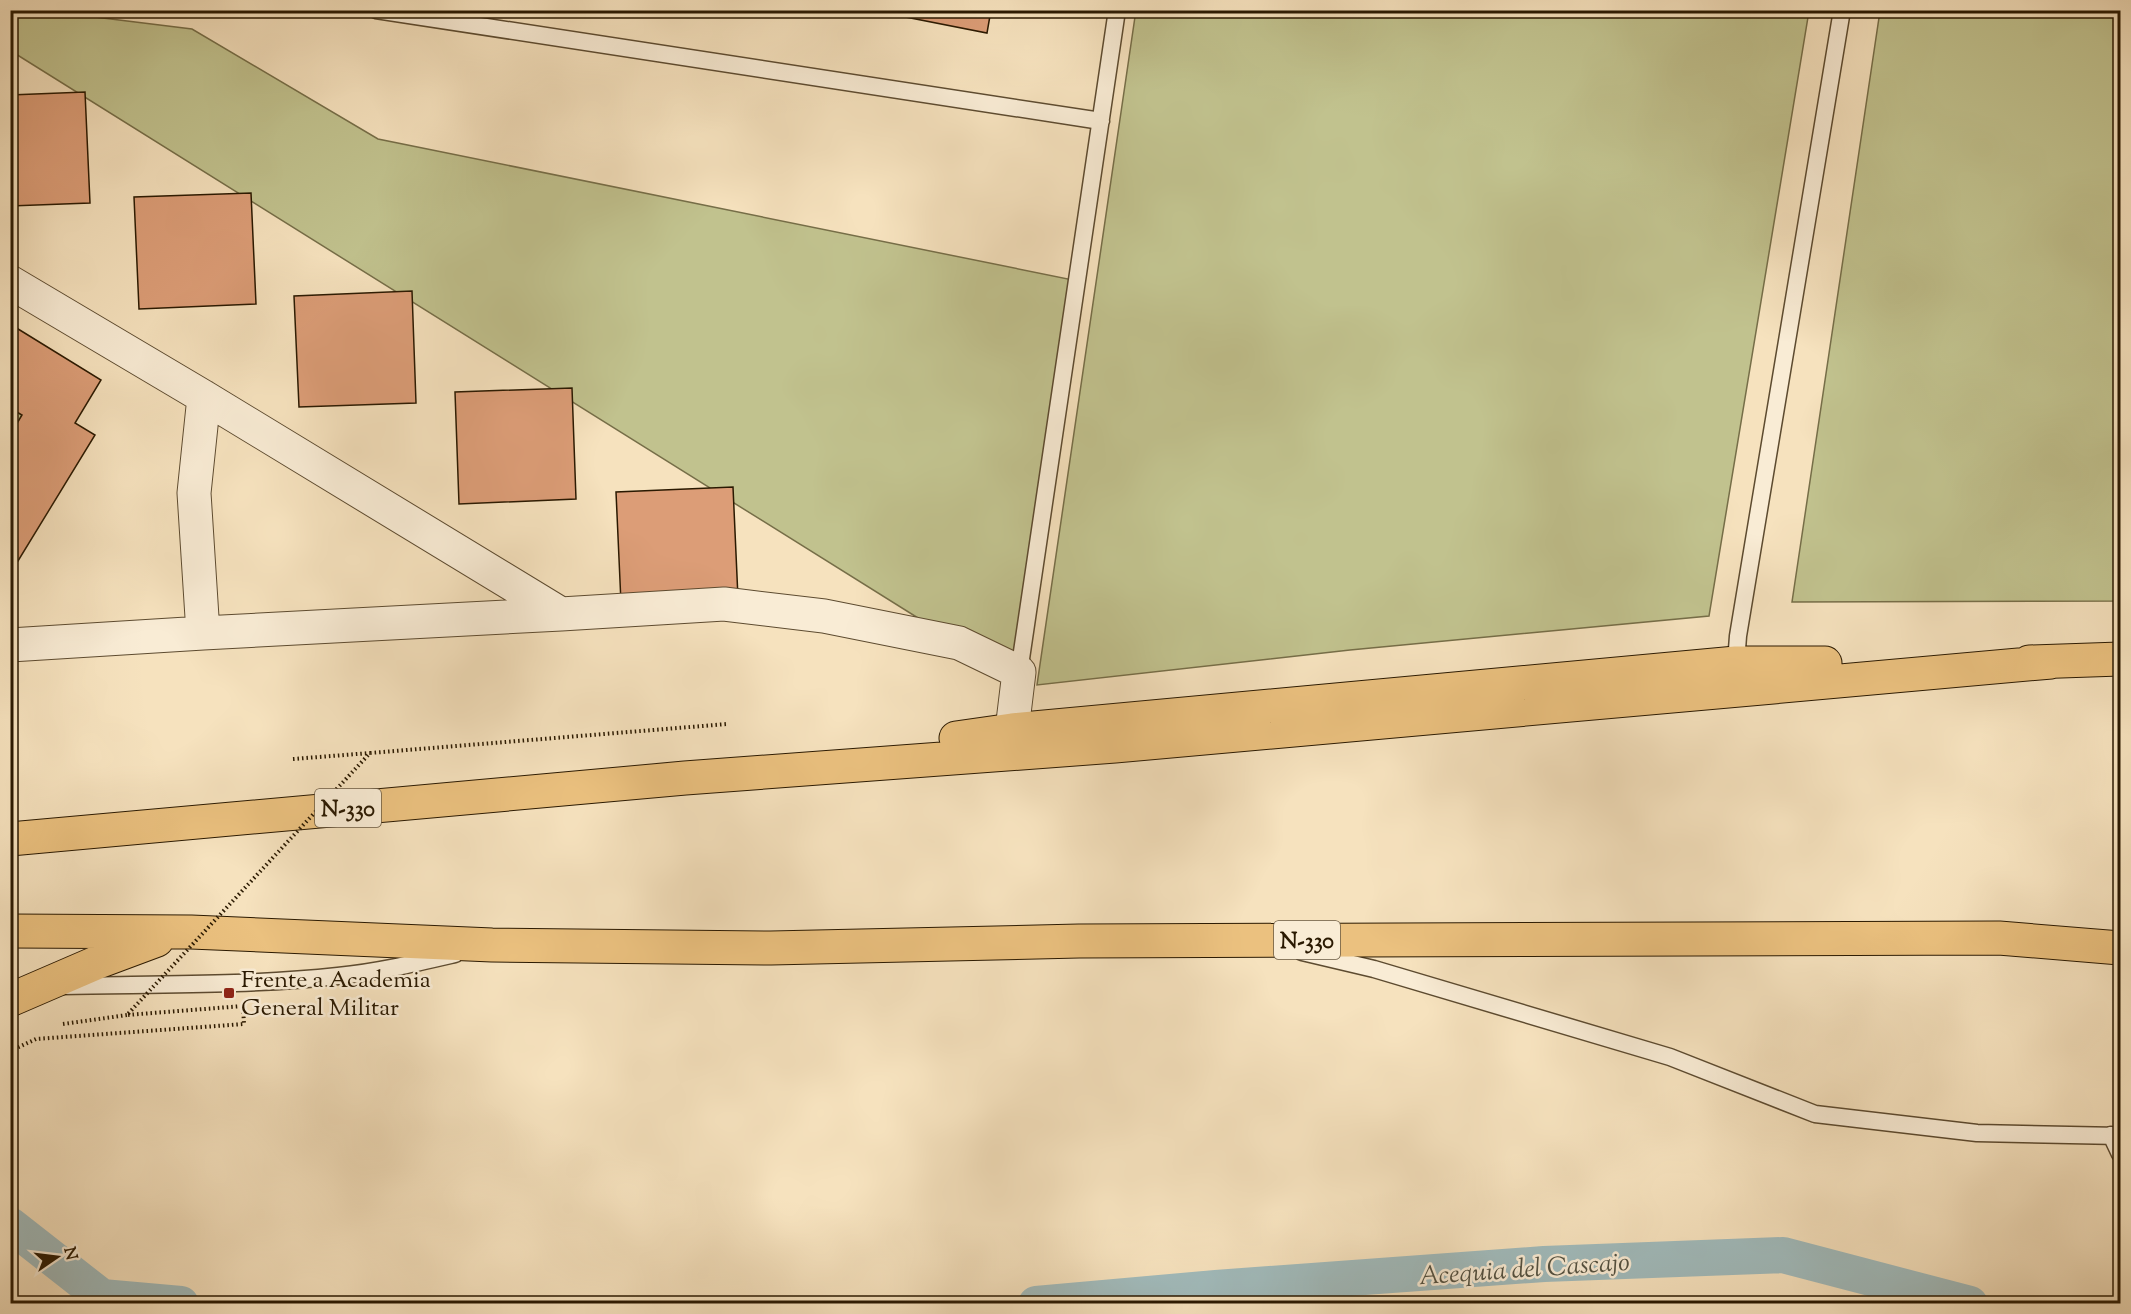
<svg xmlns="http://www.w3.org/2000/svg" width="2131" height="1314" font-family="'Sorts Mill Goudy',serif">
<style>
.green{fill:#c1c28e;stroke:#766e48;stroke-width:1.5}
.lines{fill:none;stroke-linecap:round;stroke-linejoin:round}
.canal{stroke:#a1bbbc;stroke-width:36}
.building{fill:#dc9d77;stroke:#2a1901;stroke-width:1.5}
.lane-casing{stroke:#5d4b30;stroke-width:19}
.street-casing{stroke:#5d4b30;stroke-width:35}
.highway-casing{stroke:#2a1901;stroke-width:35}
.path{stroke:#2a1901;stroke-width:4;stroke-dasharray:1.5 3;stroke-linecap:butt}
.lane{stroke:#f9ecd5;stroke-width:16}
.street{stroke:#f9ecd5;stroke-width:33}
.highway{stroke:#ebc17f;stroke-width:33}
.path-bridge{stroke:#2a1901;stroke-width:4;stroke-dasharray:1.5 3;stroke-linecap:butt}
.poi-dot{fill:#8f2418;stroke:#f9ecd5;stroke-width:2}
.labels{text-anchor:middle;stroke-width:5;stroke-linejoin:round;paint-order:stroke}
.shield{fill:#f9ecd5;stroke:#685841;stroke-width:1.5}
.shield-label{font-size:22px;font-weight:bold;fill:#2a1901}
.poi-label{font-size:24px;fill:#2a1901;stroke:#f9ecd5;text-anchor:start}
.water-label{font-size:26px;font-style:italic;fill:#545242;stroke:#f9ecd5}
</style>
<rect width="100%" height="100%" fill="#f6e2be"/>
<filter id="stains"><feTurbulence type="fractalNoise" baseFrequency=".00333" numOctaves="4"/><feColorMatrix values="0 0 0 0 .2 0 0 0 0 .09 0 0 0 0 .02 0 0 0 .5 -.17"/></filter>
<radialGradient id="worn" r=".72"><stop offset=".6" stop-color="#630" stop-opacity="0"/><stop offset="1" stop-color="#630" stop-opacity=".3"/></radialGradient>
<path class="green" d="M1136 10 1809 11 1709 616 1350 650 1037 685Z
M10 11H46L192 29 378 139 1078 281 1019 672 958 643 11 51Z
M1880 11H2120V601L1792 602Z
M11 408 22 415 11 435Z"/>
<g class="lines">
<path class="canal" d="M10 1225 102 1297 181 1304
M1036 1304 1216 1288 1544 1264 1783 1255 1970 1304"/>
</g>
<path class="building" d="M870 10H991L987 33Z
M85 92 90 203 10 206V95Z
M251 193 256 304 139 309 134 197Z
M412 291 416 403 299 407 294 296Z
M10 324 101 380 75 423 95 435 10 574V435L22 415 10 408Z
M572 388 576 499 459 504 455 392Z
M733 487 738 598 621 603 616 492Z"/>
<g class="lines">
<g class="lane-casing">
<path id="lane" d="M376 10 1101 121
M1736 663 1738 636 1842 10
M1019 672 1117 10
M1302 952 1374 969 1670 1057 1815 1114 1977 1133 2120 1136
M63 986C155 984 246 986 338 976 378 972 416 963 455 954
M2111 1135 2120 1154"/>
</g>
<g class="street-casing">
<path id="street" d="M10 282 204 397 561 614 724 604 824 616 959 643 1019 672 1012 730
M204 397 194 493 203 633 561 614
M10 645 203 633"/>
</g>
<g class="highway-casing">
<path id="highway" d="M2029 662 2120 659
M956 738 1012 730 1736 663H1825
M10 839 685 778 1115 746 2051 662
M10 931 191 932 492 945 771 948 1079 941 1999 938 2120 948
M10 1000 98 962 157 940"/>
</g>
<path class="path" d="M293 759 370 753
M63 1024 127 1015"/>
<use href="#lane" class="lane"/>
<use href="#street" class="street"/>
<use href="#highway" class="highway"/>
<path class="path-bridge" d="M10 1051 36 1039 244 1024 243 1006 127 1015 370 753 727 724"/>
</g>
<rect class="poi-dot" x="223" y="987" width="12" height="12" rx="3"/>
<g class="labels">
<g class="shield">
<rect x="315" y="789" width="66" height="38" rx="4.5"/>
<rect x="1274" y="921" width="66" height="38" rx="4.5"/>
</g>
<g class="shield-label">
<text x="348" y="816">N-330</text>
<text x="1307" y="948">N-330</text>
</g>
<g class="poi-label">
<text x="241" y="987">Frente a Academia<tspan x="241" dy="28">General Militar</tspan></text>
</g>
<g class="water-label">
<text transform="translate(1524 1268) rotate(-4)" y="9">Acequia del Cascajo</text>
</g>
</g>
<rect width="2131" height="1314" fill="none" stroke="#f6e2be" stroke-width="36"/>
<rect x="12" y="12" width="2107" height="1290" fill="none" stroke="#2a1901" stroke-width="3"/>
<rect x="18" y="18" width="2095" height="1278" fill="none" stroke="#2a1901" stroke-width="1.5"/>
<g transform="translate(57 1257) rotate(76)" stroke="#f9ecd5" stroke-width="4.5" paint-order="stroke">
<path d="M0-4.5L10 22L0 15L-10 22Z" fill="#2a1901"/>
<text y="-9" font-size="16" font-weight="bold" text-anchor="middle" fill="#2a1901">N</text>
</g>
<rect width="100%" height="100%" filter="url(#stains)"/>
<rect width="100%" height="100%" fill="url(#worn)"/>
</svg>
